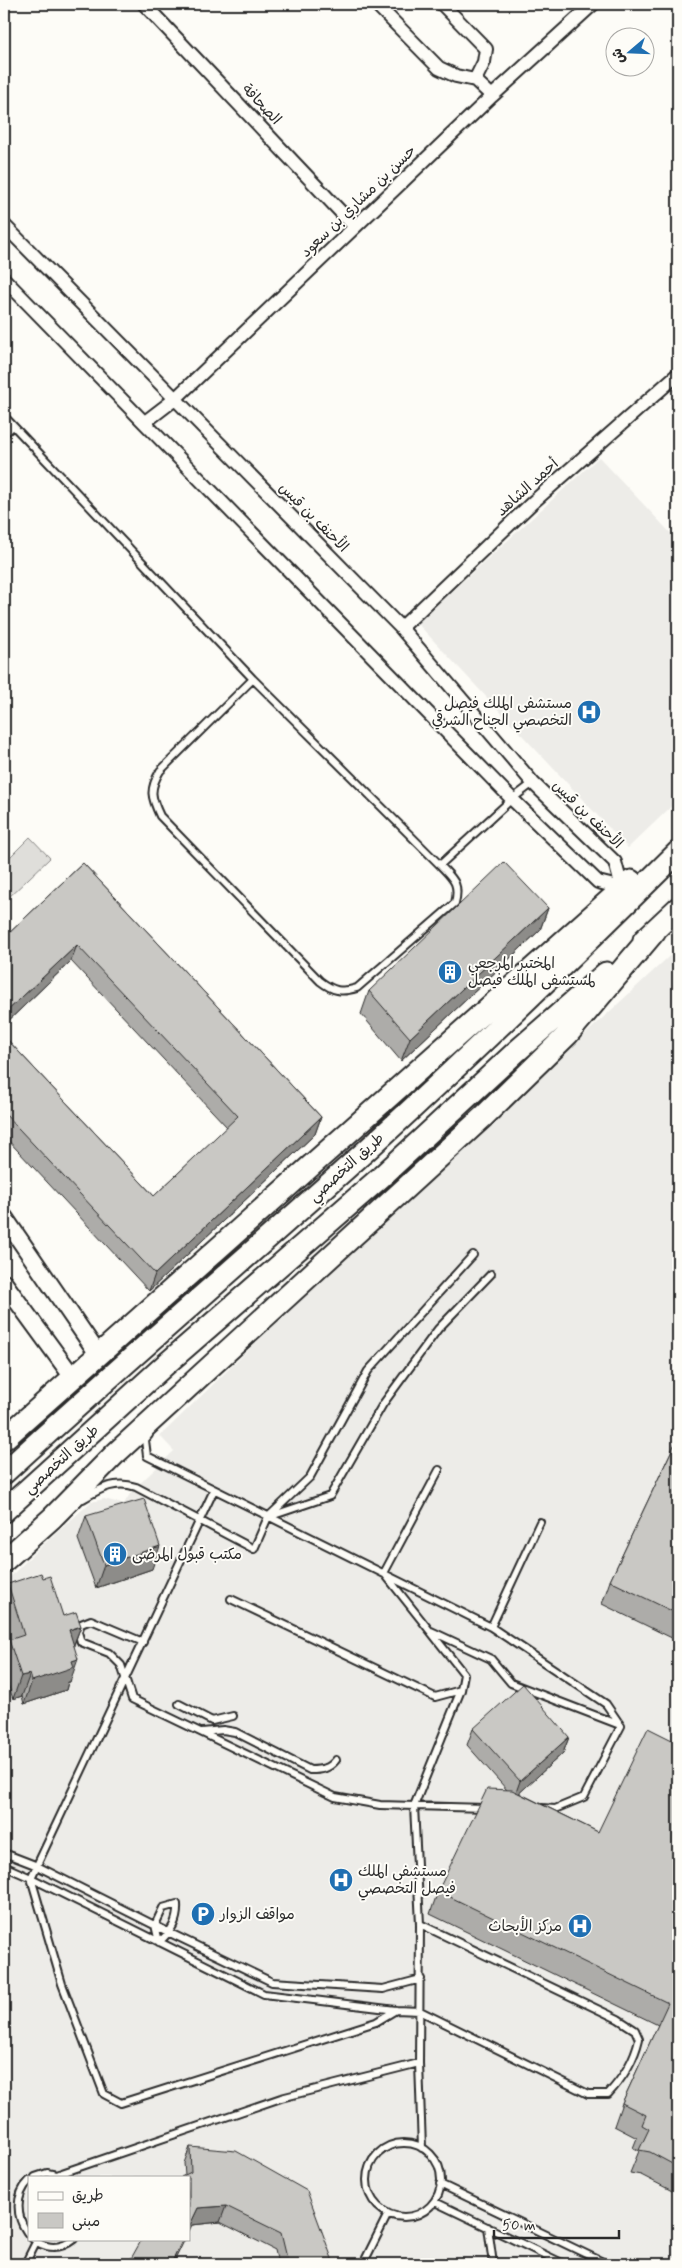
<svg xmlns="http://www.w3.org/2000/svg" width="682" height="2268" font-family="Mynerve,'Playpen Sans Arabic',sans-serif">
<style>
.built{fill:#edece8;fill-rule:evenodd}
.green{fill:#dfdeda;stroke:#858482}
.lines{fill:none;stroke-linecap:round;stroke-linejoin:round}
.service-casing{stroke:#2b2b2b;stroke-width:10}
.minor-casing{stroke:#2b2b2b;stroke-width:16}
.tertiary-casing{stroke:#2b2b2b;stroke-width:20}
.primary-casing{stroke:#2b2b2b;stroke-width:25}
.service{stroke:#fdfcf7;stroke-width:6}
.minor{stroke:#fdfcf7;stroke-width:12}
.tertiary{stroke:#fdfcf7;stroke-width:16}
.primary{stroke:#fdfcf7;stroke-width:21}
.wall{fill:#adaca9;stroke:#2b2b2b}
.shaded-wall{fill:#8d8c89;stroke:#2b2b2b}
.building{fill:#c9c8c4;stroke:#2b2b2b}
.labels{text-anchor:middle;stroke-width:4;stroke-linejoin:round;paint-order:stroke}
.street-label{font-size:15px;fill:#2b2b2b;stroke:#fdfcf7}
.poi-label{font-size:15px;fill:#2b2b2b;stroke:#fdfcf7;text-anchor:start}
</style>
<rect width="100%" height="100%" fill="#fdfcf7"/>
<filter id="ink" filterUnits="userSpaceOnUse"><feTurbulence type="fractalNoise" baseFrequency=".02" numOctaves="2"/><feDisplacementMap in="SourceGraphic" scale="10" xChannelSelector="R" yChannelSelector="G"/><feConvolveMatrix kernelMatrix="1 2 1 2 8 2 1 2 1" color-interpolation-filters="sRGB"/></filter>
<g filter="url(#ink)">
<path class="built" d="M599 457 678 541V800L628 848 417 623Z
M678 948V2264H4V1583L35 1552 91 1502 104 1499 124 1504 131 1492 174 1451 160 1436 303 1297ZM29 2177H189V2239H29Z"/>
<path class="green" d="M30 837 50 858 6 900 4 897V863Z"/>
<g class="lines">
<g class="service-casing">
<path id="service" d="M4 416 253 679 440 865 512 799 533 783
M4 434 13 426
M253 679 160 771C149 790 151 797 160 816L320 981C333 991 341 993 357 988L455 903C460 883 453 879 440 865
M149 1435 145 1440 147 1456 491 1627 606 1704 621 1726
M214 1490 31 1878 264 1994 396 2010 420 2011 588 2094H608C623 2078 634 2061 639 2039L635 2030 618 2019 420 1924
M83 1499C101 1488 116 1480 136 1487L254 1549 268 1517 310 1477 368 1371 473 1255
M271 1516 330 1496 383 1404 438 1329 491 1274
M231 1599 435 1697 461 1690
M491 1627 540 1522
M431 1631 491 1659 511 1683 620 1725
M143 1642 91 1620 81 1624 78 1632 81 1642 109 1653 121 1665 132 1699 335 1797 380 1805 485 1808
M179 1704 212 1721 233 1716
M202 1732 223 1730 235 1732 310 1770C321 1770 329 1769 336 1760
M542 1808 555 1809 584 1797 621 1726
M4 1853 35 1865 170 1933 272 1982 383 1989 421 1979
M4 1866 31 1878 62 1984 104 2094 121 2103 376 2022 396 2010
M177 1904C178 1921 172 1931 159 1942L155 1925 163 1908Z
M367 2180a37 37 0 1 1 74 0a37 37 0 1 1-74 0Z
M422 2148 419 2063 420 1924 414 1806 461 1690 464 1674 384 1573 439 1470
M59 2174 281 2098 419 2063
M35 2177 47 2173 67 2177
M29 2181C0 2210 37 2268 74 2239
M440 2184 607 2264
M433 2204 435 2202 564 2264
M488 2227 493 2264
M25 2264 35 2244
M363 2264 388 2214"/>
</g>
<g class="minor-casing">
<path id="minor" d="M144 4 355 227
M376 4 439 68 456 76 475 80 492 96
M442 4 486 49 484 62 475 80
M4 225 401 628 533 783 615 862 622 888 598 882 512 799 4 279
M145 422 175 399 492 96 593 4
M401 628 532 503 678 374"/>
</g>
<g class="tertiary-casing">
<path id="tertiary" d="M4 1217 98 1354
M4 1283 72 1376"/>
</g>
<g class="primary-casing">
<path id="primary" d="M644 940 678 908
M4 1439 631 881
M4 1473C124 1362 248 1257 369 1148 475 1052 577 952 678 852
M4 1511 165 1365 381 1177 517 1051 606 973
M4 1561 52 1518 115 1454 484 1116 568 1034 655 931"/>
</g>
<use href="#service" class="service"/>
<use href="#minor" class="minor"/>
<use href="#tertiary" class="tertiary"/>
<use href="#primary" class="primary"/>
</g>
<path class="wall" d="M83 863 321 1117 315 1134 149 1291 4 1136V1036L154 1196 227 1127 71 961 4 1025V938Z
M548 908 540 930 401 1061 361 1014 369 991Z
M678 1437V1641L602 1604 610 1581Z
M86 1516 152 1569 96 1588 78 1539Z
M43 1578 63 1616 81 1626 74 1645 70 1682H68L66 1690 24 1704 22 1696 13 1699 4 1672V1655L9 1640H10L4 1620V1595L8 1584Z
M473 1729 569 1737 563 1753 519 1793 598 1832 678 1743V2194L641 2175 630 2173 639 2151 633 2148 637 2138 614 2126 622 2103 658 2025 430 1914 438 1891 507 1790 467 1745Z
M190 2147 334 2264H278L275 2250 220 2222 192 2225 185 2175 184 2163Z"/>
<path class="shaded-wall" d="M548 908 540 930 401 1061 410 1038Z
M77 945 71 961 4 1025V1014Z
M321 1117 315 1134 149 1291 155 1274Z
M160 1546 152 1569 96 1588 104 1565Z
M81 1626 72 1649 69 1630Z
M78 1659 70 1682H68L66 1690 24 1704 32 1681 72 1661Z
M30 1674 22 1696 13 1699 21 1676Z
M569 1737 563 1753 514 1798 520 1781Z
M226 2206 220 2222 192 2225 189 2231V2227L198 2208Z
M183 2239H185L173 2264H171Z"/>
<path class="building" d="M504 862 548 908 410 1038 369 991Z
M83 863 321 1117 155 1274 4 1113V1036L154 1196 238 1116 77 945 4 1014V938Z
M678 1437V1614L610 1581Z
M144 1499 160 1546 104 1565 86 1516Z
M41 1573 43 1578 50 1576 63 1616 76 1612 81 1626 69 1630 78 1659 72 1661 74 1667 32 1681 30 1674 21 1676 9 1640 24 1635 8 1584Z
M523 1684 569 1737 520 1781 473 1729Z
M648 1728 678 1743V2167L650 2152 639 2150 649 2129 642 2125 646 2115 622 2103 668 2003 438 1891 487 1789 512 1790 598 1832Z
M190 2147 236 2151 307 2191 334 2264H284L287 2258 281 2233 226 2206 198 2208 189 2227V2177H181L191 2172Z
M142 2239H183L171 2264H128Z"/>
</g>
<defs>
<g id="hospital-disc" transform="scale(1.25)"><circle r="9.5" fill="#1f6fb2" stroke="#fdfcf7"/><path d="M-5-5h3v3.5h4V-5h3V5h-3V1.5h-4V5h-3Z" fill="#fff"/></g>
<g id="building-disc" transform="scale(1.25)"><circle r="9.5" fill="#1f6fb2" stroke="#fdfcf7"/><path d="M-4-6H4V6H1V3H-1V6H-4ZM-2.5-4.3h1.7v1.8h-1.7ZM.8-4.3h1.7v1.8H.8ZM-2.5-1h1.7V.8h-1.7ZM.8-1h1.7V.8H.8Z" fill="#fff"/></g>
<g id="parking-disc" transform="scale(1.25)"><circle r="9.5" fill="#1f6fb2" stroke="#fdfcf7"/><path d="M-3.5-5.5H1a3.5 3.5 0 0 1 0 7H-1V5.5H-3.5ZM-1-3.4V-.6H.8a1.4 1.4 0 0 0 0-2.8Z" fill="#fff"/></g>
</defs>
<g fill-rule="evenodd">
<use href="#hospital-disc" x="589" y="712"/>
<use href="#building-disc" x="450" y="972"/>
<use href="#building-disc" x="115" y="1554"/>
<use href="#hospital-disc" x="341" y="1880"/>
<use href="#parking-disc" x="203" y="1914"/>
<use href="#hospital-disc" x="580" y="1926"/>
</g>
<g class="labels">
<g class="street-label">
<text transform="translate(262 104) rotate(47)" y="5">الصحافة</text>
<text transform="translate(358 201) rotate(-44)" y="5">حسن بن مشاري بن سعود</text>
<text transform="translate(527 487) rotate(-42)" y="5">أحمد الشاهد</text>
<text transform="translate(314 517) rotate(45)" y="5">الأحنف بن قيس</text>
<text transform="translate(588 814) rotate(44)" y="5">الأحنف بن قيس</text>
<text transform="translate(346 1167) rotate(-42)" y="5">طريق التخصصي</text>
<text transform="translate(61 1459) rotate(-42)" y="5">طريق التخصصي</text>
</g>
<g class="poi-label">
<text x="572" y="708" text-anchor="end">مستشفى الملك فيصل<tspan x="572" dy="17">التخصصي الجناح الشرقي</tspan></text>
<text x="468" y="968">المختبر المرجعي<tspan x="468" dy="17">لمستشفى الملك فيصل</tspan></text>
<text x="132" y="1559">مكتب قبول المرضى</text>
<text x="358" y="1876">مستشفى الملك<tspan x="358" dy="17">فيصل التخصصي</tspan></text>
<text x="220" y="1919">مواقف الزوار</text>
<text x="562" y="1931" text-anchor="end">مركز الأبحاث</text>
</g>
</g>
<rect width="682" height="2268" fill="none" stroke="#fdfcf7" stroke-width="20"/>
<rect x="10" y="10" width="662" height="2248" fill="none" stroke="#2b2b2b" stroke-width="2" filter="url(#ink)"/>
<rect x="28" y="2176" width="162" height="65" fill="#fdfcf7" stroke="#a9a8a5"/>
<rect x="38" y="2192" width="25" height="8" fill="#fdfcf7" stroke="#a9a8a5"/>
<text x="72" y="2200" font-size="15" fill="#2b2b2b">طريق</text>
<rect x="38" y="2213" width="25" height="15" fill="#c9c8c4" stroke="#a9a8a5"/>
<text x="72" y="2226" font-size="15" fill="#2b2b2b">مبنى</text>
<g transform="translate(630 52) rotate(251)"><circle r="24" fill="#fdfcf7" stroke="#a9a8a5"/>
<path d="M0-4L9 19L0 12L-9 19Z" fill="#1f6fb2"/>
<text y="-8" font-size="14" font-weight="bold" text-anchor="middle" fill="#2b2b2b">ش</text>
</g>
<path d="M494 2230v8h125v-8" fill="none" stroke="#2b2b2b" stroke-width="2.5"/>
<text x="502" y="2230" font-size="15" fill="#2b2b2b" stroke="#fdfcf7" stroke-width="4" paint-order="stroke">50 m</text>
</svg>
